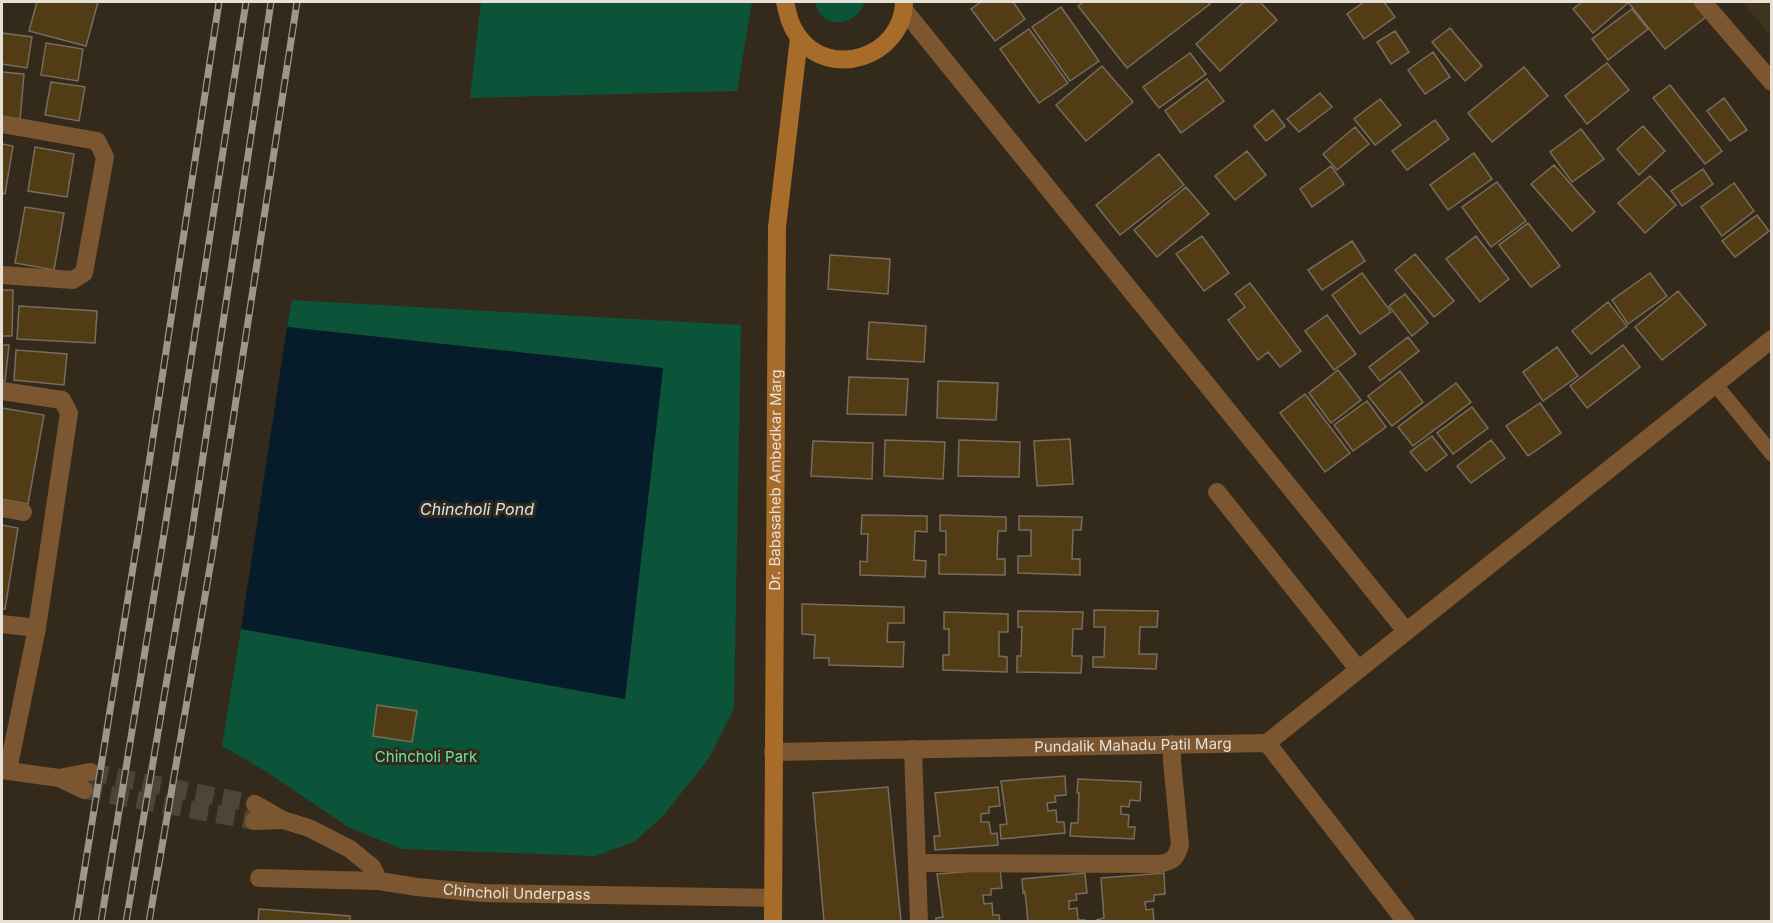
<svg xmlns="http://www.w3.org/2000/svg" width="1773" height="923" font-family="Inter,sans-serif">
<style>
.built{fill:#40331e}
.green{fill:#0c5439}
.water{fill:#061c2b}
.building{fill:#513c16;stroke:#786d5c;stroke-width:1.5}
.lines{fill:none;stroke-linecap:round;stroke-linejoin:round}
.street-tunnel{stroke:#4e4537;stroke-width:18;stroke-dasharray:18 9;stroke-linecap:butt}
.lane{stroke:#7b5630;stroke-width:15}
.street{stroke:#7b5630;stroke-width:18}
.secondary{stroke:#a76c2a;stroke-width:18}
.rail-casing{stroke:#9d968a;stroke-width:7}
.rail{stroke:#332a1b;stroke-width:4.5;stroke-dasharray:14;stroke-linecap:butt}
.labels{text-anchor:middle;stroke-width:6;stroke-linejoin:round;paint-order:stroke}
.street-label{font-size:15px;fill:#e6e0d7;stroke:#332a1b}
.park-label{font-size:15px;fill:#6ce3ae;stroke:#332a1b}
.water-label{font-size:16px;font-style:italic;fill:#d3e5f2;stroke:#332a1b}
</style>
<rect width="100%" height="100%" fill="#332a1b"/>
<path class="built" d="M1742 2H1771V36Z"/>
<path class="green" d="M481 2H752L737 91 470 98Z
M815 2H865C856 28 821 30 815 2Z
M292 300 741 325 734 708 709 758 664 815 634 842 595 856 402 849 348 827 267 772 222 746 241 629 625 699 663 368 287 327Z"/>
<path class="water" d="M287 327 663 368 625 699 241 629Z"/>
<path class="building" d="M37 2H98L86 46 29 31Z
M981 2H1013L1025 19 995 41 971 9Z
M1083 2H1208L1210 4 1127 68 1078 6Z
M1244 2H1260L1277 20 1220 71 1196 44Z
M1364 2H1384L1395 17 1364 39 1347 14Z
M1582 2H1626L1628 3 1593 33 1573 9Z
M1628 2H1694L1706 17 1665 49Z
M1061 7 1099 61 1070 81 1032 27Z
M1632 9 1648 29 1608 60 1592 39Z
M1450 28 1482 66 1465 81 1432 42Z
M1029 29 1068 83 1039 103 1000 49Z
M1395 31 1409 52 1391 64 1377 42Z
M2 33 32 37 27 68 2 64Z
M46 43 83 49 78 81 41 75Z
M1433 52 1450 77 1425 94 1408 70Z
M1190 53 1206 74 1159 108 1143 87Z
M1607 63 1629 90 1587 124 1565 96Z
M1102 66 1133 102 1086 141 1056 105Z
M1524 67 1548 96 1492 142 1468 113Z
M2 72 24 74 20 120 2 118Z
M1207 79 1224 101 1181 133 1165 111Z
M51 82 85 87 79 121 45 115Z
M1670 85 1722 151 1705 164 1653 98Z
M1320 93 1332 107 1299 132 1287 119Z
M1724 98 1747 130 1730 141 1707 111Z
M1380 99 1401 125 1375 145 1354 119Z
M1273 110 1285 126 1266 141 1254 126Z
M1435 120 1449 139 1407 170 1392 151Z
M1643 126 1665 151 1639 175 1617 149Z
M1355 127 1369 144 1337 170 1323 154Z
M1581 129 1604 159 1572 182 1550 152Z
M2 144 13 146 5 194 2 193Z
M35 147 74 154 67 197 28 191Z
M1247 151 1266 175 1235 200 1215 176Z
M1474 153 1492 179 1448 210 1430 185Z
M1159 154 1184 185 1120 235 1096 205Z
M1554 165 1595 212 1572 231 1531 184Z
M1331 166 1344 184 1312 207 1300 189Z
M1703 169 1713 184 1682 206 1671 191Z
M1650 176 1676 205 1645 233 1618 203Z
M1497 182 1526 221 1491 247 1462 207Z
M1734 183 1754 211 1722 236 1701 207Z
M1186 187 1209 214 1157 257 1134 230Z
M25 207 64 213 54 270 15 263Z
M1757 215 1769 231 1735 257 1722 241Z
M1528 223 1560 266 1531 287 1499 245Z
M1202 236 1229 273 1204 291 1176 254Z
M1476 236 1509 279 1480 302 1446 259Z
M1352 241 1365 261 1322 290 1308 270Z
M1415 254 1454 301 1434 317 1395 270Z
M830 255 890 259 888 294 828 289Z
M1362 273 1391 312 1360 334 1332 295Z
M1650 273 1667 296 1628 324 1612 300Z
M1250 283 1301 351 1280 367 1268 352 1258 360 1228 320 1245 307 1235 294Z
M2 290H13L12 336H2Z
M1678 291 1706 325 1662 360 1635 327Z
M1405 294 1428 323 1412 336 1389 306Z
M1608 302 1627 326 1591 354 1572 331Z
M19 306 97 311 95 343 17 339Z
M1327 315 1356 354 1334 370 1305 331Z
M869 322 926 326 924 362 867 359Z
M1408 337 1419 351 1380 381 1369 367Z
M2 345H9L5 381H2Z
M1623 345 1640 367 1587 408 1570 386Z
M1557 347 1578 376 1543 401 1523 372Z
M16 350 67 354 64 385 14 380Z
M1338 370 1361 400 1331 423 1309 393Z
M1400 371 1423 402 1392 426 1368 396Z
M849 377 908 379 906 415 847 414Z
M938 381 998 383 996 420 937 418Z
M1456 383 1471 402 1413 446 1398 427Z
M1305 394 1350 453 1325 472 1280 413Z
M1367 401 1386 427 1353 451 1334 425Z
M1540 403 1561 433 1528 456 1506 426Z
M1472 407 1488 428 1453 454 1437 433Z
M2 408 44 415 28 504 2 499Z
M1432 436 1447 455 1426 471 1410 452Z
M1070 439 1073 484 1037 486 1034 441Z
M885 440 945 442 943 479 884 476Z
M959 440 1020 442 1019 477 958 476Z
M1491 440 1505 458 1471 483 1457 466Z
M813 441 873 443 872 479 811 476Z
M862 515 927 516V532L915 531 914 560 926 561 925 577 860 575V561L867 562 868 534H861Z
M940 515 1006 517V531H998L997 559H1005V575L939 574V554L946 555V531H940Z
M1019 516 1082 517 1081 530H1073L1072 559H1080V575L1018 573V556H1031V530H1019Z
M2 525 18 528 5 609H2Z
M802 604 904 607V623H888L887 642H904L903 667 829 665V658H814L815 635 802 634Z
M1094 610 1158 611 1157 627H1140L1139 654H1157L1156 669 1093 667V657H1104L1105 627H1094Z
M1018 611 1083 612 1082 629H1073L1072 656H1082L1081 673 1017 672V656H1021L1022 627H1018Z
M944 612 1008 614V632H999V656L1007 657V672L943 670V655H949V629H944Z
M377 705 417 711 412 742 373 736Z
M1065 776 1066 795 1055 796 1056 802 1047 803 1048 811 1056 810 1057 822H1064L1065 833 1001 839 1000 825 1007 824 1001 781Z
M1078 779 1141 782 1140 801 1130 800 1129 807 1121 806V814L1129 815 1128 827H1135L1134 839 1070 836 1071 823H1078L1079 793H1077Z
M888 787 901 922H824L813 793Z
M998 787 1000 806 989 807V813L981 814V822H989L991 834 997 833 998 845 935 850 934 836H940L935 793Z
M1000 869 1002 888 991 889V895H983L984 904 992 903 993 915H999L1000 922H936V918L943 917 937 874Z
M1085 873 1087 893 1076 894 1077 900 1069 901V909L1077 908 1078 920H1085V922H1028L1025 892 1023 893 1022 879Z
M1164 873 1165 894 1154 895V901L1145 902 1146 910 1153 909 1154 922H1096V920L1104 918 1101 878Z
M259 909 350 916V922H258Z"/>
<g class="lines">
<path class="street-tunnel" d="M90 772 255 804
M84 790 254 821"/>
<path class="lane" d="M1715 384 1772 454"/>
<g class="street">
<path d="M1703 2 1772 82"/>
<path d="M904 10 1406 631"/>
<path d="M2 124 97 141 105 157 84 273 73 280 2 275"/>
<path d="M2 391 62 400 69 413 37 628 8 770"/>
<path d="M1217 492 1358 669"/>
<path d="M2 508 23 512"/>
<path d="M2 624 37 628"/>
<path d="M1267 743 1772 339"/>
<path d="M913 749 919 922"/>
<path id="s1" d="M773 752 1267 743 1406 922"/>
<path d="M2 770 59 778 90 772"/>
<path d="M59 778 84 790"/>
<path id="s2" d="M255 804 283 820 309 828 350 849 372 867 379 881 417 887 482 893 773 898"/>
<path d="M254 821 283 820"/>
<path d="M918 863 1158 864C1172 862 1176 859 1180 845L1172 761V744"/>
<path d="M259 878 379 881"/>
</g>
<g class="secondary">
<path d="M785 2C788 14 790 26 798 36 829 81 903 57 904 2"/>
<path id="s3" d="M773 922 777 227 799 38"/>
</g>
<g class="rail-casing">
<path id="rail" d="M76 922 139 530 219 2
M101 922 164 534 246 2
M126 922 191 537 271 2
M149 922 214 544 297 2"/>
</g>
<use href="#rail" class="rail"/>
</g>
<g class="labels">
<g class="street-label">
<text dy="5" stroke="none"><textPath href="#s3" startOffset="442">Dr. Babasaheb Ambedkar Marg</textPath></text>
<text dy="5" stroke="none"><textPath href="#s1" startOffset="360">Pundalik Mahadu Patil Marg</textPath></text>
<text dy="5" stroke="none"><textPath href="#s2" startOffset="288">Chincholi Underpass</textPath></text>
</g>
<g class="park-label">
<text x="426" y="762">Chincholi Park</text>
</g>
<g class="water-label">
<text x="477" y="515">Chincholi Pond</text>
</g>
</g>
<rect width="1773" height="923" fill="none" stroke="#e6e0d7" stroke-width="6"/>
</svg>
